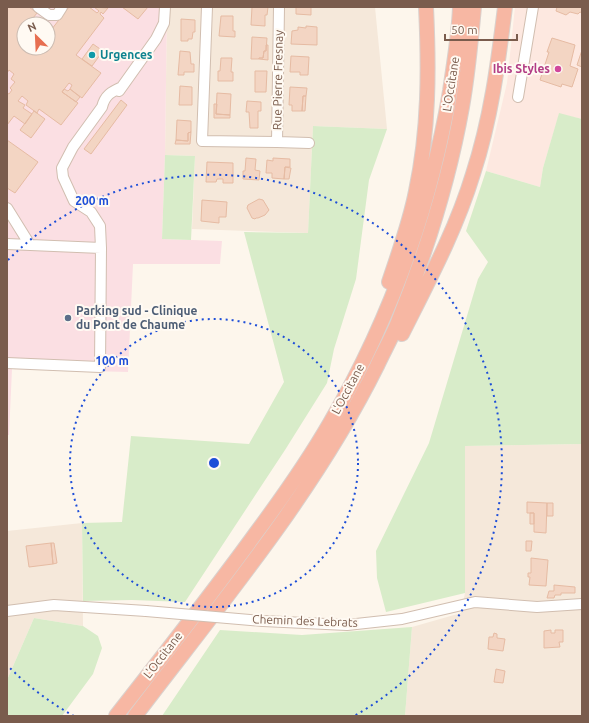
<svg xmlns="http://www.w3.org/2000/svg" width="589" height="723" font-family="Ubuntu,sans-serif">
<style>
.residential{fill:#f5e8da}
.commercial{fill:#fde8e0}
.medical{fill:#fbdfe3;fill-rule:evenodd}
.green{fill:#d8ecc9}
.building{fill:#f3d5c3;stroke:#e6bba3}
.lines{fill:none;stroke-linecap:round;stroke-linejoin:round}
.minor-casing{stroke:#d1beb0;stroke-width:12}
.highway-casing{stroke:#dad1cd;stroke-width:16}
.minor{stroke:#fff;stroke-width:10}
.highway{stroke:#f7b7a3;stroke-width:14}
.minor-bridge-casing{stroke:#d1beb0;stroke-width:12;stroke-linecap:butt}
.minor-bridge{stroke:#fff;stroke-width:10}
.ring{fill:none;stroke:#1d4ed8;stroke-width:2;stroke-dasharray:2 4}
.culture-dot{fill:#0f9aa8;stroke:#fffaf3;stroke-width:1.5}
.hotel-dot{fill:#d1479c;stroke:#fffaf3;stroke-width:1.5}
.service-dot{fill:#5c6f8a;stroke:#fffaf3;stroke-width:1.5}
.labels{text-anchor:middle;stroke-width:4;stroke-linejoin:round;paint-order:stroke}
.culture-label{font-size:12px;font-weight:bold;fill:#0d838f;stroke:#fffaf3;text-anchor:start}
.hotel-label{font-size:12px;font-weight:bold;fill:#b23c85;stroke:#fffaf3;text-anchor:end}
.street-label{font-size:12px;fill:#7a5c4d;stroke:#fffaf3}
.service-label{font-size:12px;font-weight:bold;fill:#4e5e75;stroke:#fffaf3;text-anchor:start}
.centre{fill:#1d4ed8;stroke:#fffaf3;stroke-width:2}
.ring-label{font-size:12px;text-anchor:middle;font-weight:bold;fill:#1d4ed8;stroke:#fffaf3;stroke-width:4;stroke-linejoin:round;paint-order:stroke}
</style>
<rect width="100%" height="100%" fill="#fdf6ec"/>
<path class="residential" d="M167 7H375L387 129 313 126 308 233 192 229 195 156 165 155Z
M582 444V716H405L412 627 461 613 465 593V446Z
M82 523 83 626 34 618 7 680V531Z"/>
<path class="commercial" d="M515 7H582V119L559 114 543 168 540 187 486 171 507 83Z"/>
<path class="medical" d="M7 7H167L165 155 162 239 222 241 220 264H133L128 372 12 369 9 435H7ZM24 24H48V48H24Z"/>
<path class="green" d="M559 113 582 119V444L465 446V593L386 612 377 578 376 551 429 443 478 279 488 262 466 231 486 171 540 187 543 168Z
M313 126 387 129 369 180 356 279 334 349 327 383 285 450 185 602 132 600 83 601 82 523 122 522 131 436 249 444 284 382 244 232 308 233Z
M165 155 195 156 191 240 162 239Z
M34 618 83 626 98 636 102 648 93 674 62 716H7V680Z
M412 627 405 716H162L220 630 302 635Z"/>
<path class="building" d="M7 7H29L37 13 29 23 30 24H24V48H48V34L69 7H89L97 13 99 11 94 7 108 8 103 14 101 12 100 14 104 18 76 55 101 73 82 98 70 89 72 85 69 83 62 92 78 103 61 125 39 109 37 113 26 105 28 101 22 96 18 101 25 105 23 108 32 114 25 124 14 116 7 125V93L9 94 12 90 10 88 15 82 11 79 14 74 9 70 7 73Z
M122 7H148L138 19Z
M252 7H268L267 15H265V26L251 25Z
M296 7H311V15L296 14Z
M557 7H582V13L580 12 578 14 570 12 566 15 556 11Z
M221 16H233V31H235V37L219 36Z
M181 19 195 20V32H193L192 39H188V41H181Z
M306 26 317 27V45L291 44 292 31 298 30V27L306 28Z
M252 37 267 38 266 51H264L263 58H259V59H251Z
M552 38 575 45 570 66 578 69 572 87 562 84 561 87 540 80 549 52H547Z
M93 44 103 51 92 66 82 59Z
M266 45H268V60L259 59V58H263L264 51H266Z
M582 50V67L577 65Z
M180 51 190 52 191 64H194V72H184V75H178Z
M291 56 309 57 308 75H300V72H290Z
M221 58H232L231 72H233V81H218V71H220Z
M255 71H267L266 92H255Z
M180 86 192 87V105H179Z
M290 87 307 88 306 96H303L302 111H292V105H289Z
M64 89 68 91 70 89 80 97 76 102 62 92Z
M217 93 231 94 230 115 216 114Z
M303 96H306L305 111H302Z
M121 100 127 105 91 154 84 149Z
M247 101 261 102V111H258V128H250L249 112H246Z
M214 104H217L216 114 230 115V118H214Z
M34 111 45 119 31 138 20 130Z
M177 120 191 121V132L188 133V141L176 140Z
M191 132 190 144H175L176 140 188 141V133Z
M7 140 38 162 15 193 7 188Z
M246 158 256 159 255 170 260 171 259 180 243 179V171H245Z
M273 158 290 159V167H285L284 179 272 178V173H266L267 160 273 161Z
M207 162 233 163V183H223V179H217L216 182H206Z
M285 167 291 168 289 179H284Z
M259 199 263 200 269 210 265 215 258 218H256L255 219 252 218 247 208 248 205Z
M202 200 227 202 226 217H219V223L201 221Z
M527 502 547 503 546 533 534 532V513H527Z
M547 503H553V516H547Z
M530 513H534V524H530Z
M526 541H532L531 551H526Z
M51 543H54L57 563 53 564Z
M51 543 53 564 29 567 26 546Z
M531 558 548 560 546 586 529 585 530 577H528V573H531Z
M554 585 575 587V593H561V595H555L554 598H547L549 591H554Z
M551 630V633H555V630H563V642H559L560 647 544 648V631Z
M494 633 497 634V638L505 639 503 651 488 649 489 637H493Z
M496 669 505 671 503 683 494 682Z"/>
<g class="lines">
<g class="minor-casing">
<path id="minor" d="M38 7 49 15H57L62 7
M207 7 202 141 277 142 279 7
M119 91 156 39 164 23 165 7
M518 97 533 7
M277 142 309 143
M7 208 30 245
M7 244 101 248 100 226 91 212 74 201 63 177 62 168 73 147 102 107C105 95 111 92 122 87
M7 363 100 367 101 248
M7 611 54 605 146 611
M263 621 347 625 402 619 475 602 537 607 582 604"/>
</g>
<g class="highway-casing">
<path id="highway" d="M389 282C399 252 410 222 416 191 429 130 429 69 426 7
M402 334C428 282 456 230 473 174 491 119 498 64 505 7
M116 716C163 656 211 595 256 533 282 498 308 461 330 423 390 320 430 209 450 91 454 63 459 35 460 7
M135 716C220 604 314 493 377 366 384 351 392 337 398 322 426 253 449 180 462 107 468 74 471 40 474 7"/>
</g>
<use href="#minor" class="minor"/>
<use href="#highway" class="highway"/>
<g class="minor-bridge-casing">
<path id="minor-bridge" d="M146 611 263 621"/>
</g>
<use href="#minor-bridge" class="minor-bridge"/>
</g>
<g class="ring">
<circle cx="214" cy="463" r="144"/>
<path d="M74 716A289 289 0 0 1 8 666M8 260A289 289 0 1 1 354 716"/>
</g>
<circle class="culture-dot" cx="92" cy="55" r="4"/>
<circle class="hotel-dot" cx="558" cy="69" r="4"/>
<circle class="service-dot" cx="68" cy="318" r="4"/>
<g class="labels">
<g class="culture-label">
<text x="100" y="59">Urgences</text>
</g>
<g class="hotel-label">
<text x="550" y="73">Ibis Styles</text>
</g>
<g class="street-label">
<text transform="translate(278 80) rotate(-89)" y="4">Rue Pierre Fresnay</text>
<text transform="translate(451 84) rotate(-81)" y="4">L'Occitane</text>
<text transform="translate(348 389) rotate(-62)" y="4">L'Occitane</text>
<text transform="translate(305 621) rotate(2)" y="4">Chemin des Lebrats</text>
<text transform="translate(163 655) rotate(-52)" y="4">L'Occitane</text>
</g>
<g class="service-label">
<text x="76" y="315">Parking sud - Clinique<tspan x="76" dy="14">du Pont de Chaume</tspan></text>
</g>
</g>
<circle cx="214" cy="463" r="6" class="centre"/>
<g class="ring-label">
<text x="92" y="205">200 m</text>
<text x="112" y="365">100 m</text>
</g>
<rect width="589" height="723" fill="none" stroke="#7a5c4d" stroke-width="16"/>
<g transform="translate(36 36) rotate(336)"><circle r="19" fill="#fffaf3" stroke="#cabbb1"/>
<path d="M0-3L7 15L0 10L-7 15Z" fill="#e76f51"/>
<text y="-6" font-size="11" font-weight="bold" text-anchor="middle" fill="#7a5c4d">N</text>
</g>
<path d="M445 34v6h72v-6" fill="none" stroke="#7a5c4d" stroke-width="2"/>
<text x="451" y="34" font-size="12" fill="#7a5c4d" stroke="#fffaf3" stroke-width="3" paint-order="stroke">50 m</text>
</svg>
